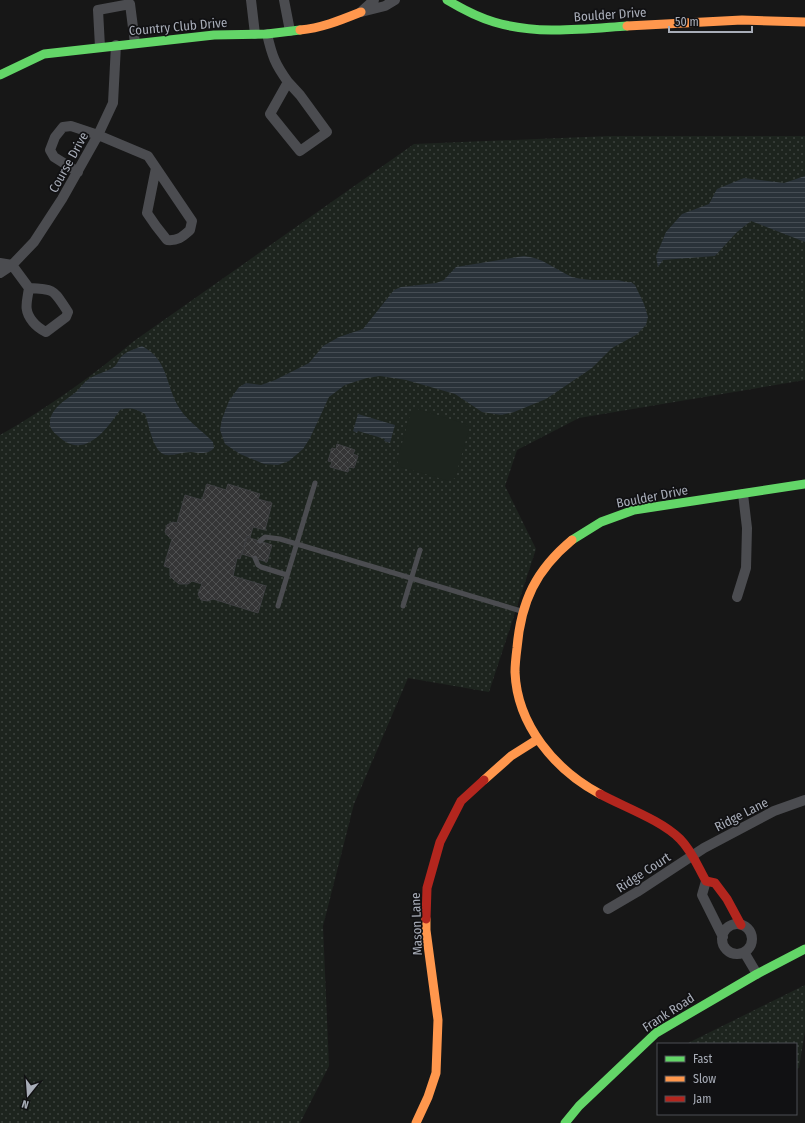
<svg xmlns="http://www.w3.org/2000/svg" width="805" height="1123" font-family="'Fira Sans Condensed',sans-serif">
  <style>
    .grass { fill: url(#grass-dots) }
    .pitch { fill: #1d241e }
    .water { fill: url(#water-rules) }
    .building { fill: url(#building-cross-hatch); stroke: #3f4043 }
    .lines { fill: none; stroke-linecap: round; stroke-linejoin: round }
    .lane { stroke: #4b4c50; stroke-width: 5 }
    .street { stroke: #4b4c50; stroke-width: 10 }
    .fast { stroke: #63d668; stroke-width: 9 }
    .slow { stroke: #ff974d; stroke-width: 9 }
    .jam { stroke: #b3261e; stroke-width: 9 }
    .labels { text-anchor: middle; stroke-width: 3.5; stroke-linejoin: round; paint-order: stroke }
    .street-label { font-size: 13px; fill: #a8adb8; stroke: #111113 }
  </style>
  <defs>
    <pattern id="grass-dots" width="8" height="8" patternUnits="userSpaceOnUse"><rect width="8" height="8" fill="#1d241e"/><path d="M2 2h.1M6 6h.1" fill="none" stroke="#3b413d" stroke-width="1.8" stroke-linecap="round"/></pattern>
    <pattern id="water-rules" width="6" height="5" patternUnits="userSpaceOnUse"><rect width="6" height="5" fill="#2a3239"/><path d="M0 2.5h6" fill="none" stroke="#464d54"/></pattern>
    <pattern id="building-cross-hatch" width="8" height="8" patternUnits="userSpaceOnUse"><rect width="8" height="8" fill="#353536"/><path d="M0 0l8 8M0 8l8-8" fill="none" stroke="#4f5051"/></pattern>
  </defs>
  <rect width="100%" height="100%" fill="#171717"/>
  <!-- grass -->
  <path class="grass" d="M609,136H805V380L579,418L517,450L505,486L536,549L489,692L408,678L354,804L323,926L329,1066L300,1123H0V435C48,408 92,376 134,341L414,144Z
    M805,985V1031L799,1068L796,1069V1044H686Z"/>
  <!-- pitch -->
  <path class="pitch" d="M417,409L466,424L469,429L455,478L449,481L401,467L397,461L411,412Z"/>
  <!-- water -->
  <path class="water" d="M805,176V242L751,221L737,232L715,256L663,260L658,267L656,256L666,232L682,214L709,204L717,189L744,178L784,183Z
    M524,256C532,257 540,259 548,264C556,268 563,273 572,277C586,281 602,280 616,280C621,280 625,283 631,282L635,285L644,304L648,317L646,325L636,335L612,348L592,368L546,399L514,412L501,415L482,412L455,394L406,380L380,376L367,378L345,385L329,397L310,438L303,449L289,461L278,465L264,464L240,454L225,444L220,430L222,419L229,401L239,387L246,383L261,385L275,380L309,363L323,346L339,337L363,329L394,290L401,287L436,283L444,280L456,267Z
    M142,346C170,361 165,387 180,409C188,422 203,431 213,442L214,448C208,455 199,453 191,452C183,452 173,456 166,455C153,453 149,424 145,414C136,409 130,407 120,410C106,430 84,461 58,436C53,432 49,428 50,421C52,407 66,400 76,392C80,388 84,382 89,379C96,374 106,372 114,367C117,365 118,360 121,357C126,351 135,349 142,346Z
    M358,414L395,425L390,443L384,441L385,439L358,431L357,433L353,431Z"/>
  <!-- building -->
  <path class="building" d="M337,444L355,450L353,454L358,456L354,468L349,467L348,472L330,467L332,462L328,461L332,448L336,449Z
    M207,484L226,490L228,484L260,494L258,499L272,503L265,530L253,527L250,537L247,536L240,559L237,558L233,576L266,586L258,613L213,599L208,601L201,600L198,594L202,584L192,581L188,584H179L173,579L170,576V568L164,566L172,539L168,536L165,532L167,525L173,522L177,523L185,495L202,500Z
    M247,537L272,545L267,562L242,554Z"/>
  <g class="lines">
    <!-- lane -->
    <path class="lane" d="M260,541L265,537L280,539L521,611
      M255,558L258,565L261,567L287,575
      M278,606L315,483
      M403,606L420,550"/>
    <!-- street -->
    <path class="street" d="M251,0L255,34
      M284,0L290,31
      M374,0L361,12L385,6L395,0
      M267,34C272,56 275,64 288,82L270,114L300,151L327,132L300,95L288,82
      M100,47L98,10L130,4L135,43
      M78,172L54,157L50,150L55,137L63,127L71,126L98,135L148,156L192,221L190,230C182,237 178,241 167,240L156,226L147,213L156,168
      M0,263L12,265L29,288C27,302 23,310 33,322C37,327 40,329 46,332L66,317L68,312C53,290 56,289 29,288
      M0,273L12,265L34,242L62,199L98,135L113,103L116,45
      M737,597L746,568L747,528L743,494
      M706,881L702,895L723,937
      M608,909L637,892L704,848L774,811L805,800
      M722 939a15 15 0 1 1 30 0a15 15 0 1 1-30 0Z
      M744,952L757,974"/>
    <!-- fast -->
    <path class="fast" d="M447,0C462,9 477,17 494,22C537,35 583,29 627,26
      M0,75L44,54L214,35L267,34L300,30
      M572,540L601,522L634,510L805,484
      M565,1123L579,1106L656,1033L757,974L805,949"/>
    <!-- slow -->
    <path class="slow" d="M627,26L742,20L805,22
      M300,30C322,28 341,20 361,12
      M572,540C536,570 521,601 517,648C516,656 515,664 515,672C517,725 555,770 600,794
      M484,780L511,756L538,739
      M416,1123L428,1097L436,1073L438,1020L426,930V919"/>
    <!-- jam -->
    <path class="jam" d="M600,794C624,807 661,820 680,839C692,851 698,867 706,881L715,883L727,899L741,925
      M426,919L427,888L440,842L461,801L484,780"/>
  </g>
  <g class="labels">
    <!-- street labels -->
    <g class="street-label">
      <text transform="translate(610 14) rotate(-4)" y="5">Boulder Drive</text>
      <text transform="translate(178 26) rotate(-5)" y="5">Country Club Drive</text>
      <text transform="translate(68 162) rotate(-61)" y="5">Course Drive</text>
      <text transform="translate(652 496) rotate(-11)" y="5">Boulder Drive</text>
      <text transform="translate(741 814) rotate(-27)" y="5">Ridge Lane</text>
      <text transform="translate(643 872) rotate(-33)" y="5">Ridge Court</text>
      <text transform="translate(416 924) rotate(-92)" y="5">Mason Lane</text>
      <text transform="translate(668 1012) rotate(-33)" y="5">Frank Road</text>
    </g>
  </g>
  <!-- legend -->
  <rect x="657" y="1043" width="140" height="72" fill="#111113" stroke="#4d4f55"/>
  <rect x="665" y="1056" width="20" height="6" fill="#63d668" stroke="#4d4f55"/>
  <text x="693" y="1063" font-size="12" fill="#a8adb8">Fast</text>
  <rect x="665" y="1076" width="20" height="6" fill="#ff974d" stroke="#4d4f55"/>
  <text x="693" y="1083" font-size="12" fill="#a8adb8">Slow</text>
  <rect x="665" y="1096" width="20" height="6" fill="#b3261e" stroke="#4d4f55"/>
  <text x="693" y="1103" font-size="12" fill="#a8adb8">Jam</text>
  <!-- north arrow -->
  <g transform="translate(28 1095) rotate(197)" stroke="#111113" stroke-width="3" paint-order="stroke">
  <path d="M0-3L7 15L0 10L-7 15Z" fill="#a8adb8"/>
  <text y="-6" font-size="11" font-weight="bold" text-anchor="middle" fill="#a8adb8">N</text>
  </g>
  <!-- scale -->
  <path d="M669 26v6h83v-6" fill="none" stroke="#a8adb8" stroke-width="2"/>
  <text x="675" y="26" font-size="12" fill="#a8adb8" stroke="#111113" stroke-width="3" paint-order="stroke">50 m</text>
</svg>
